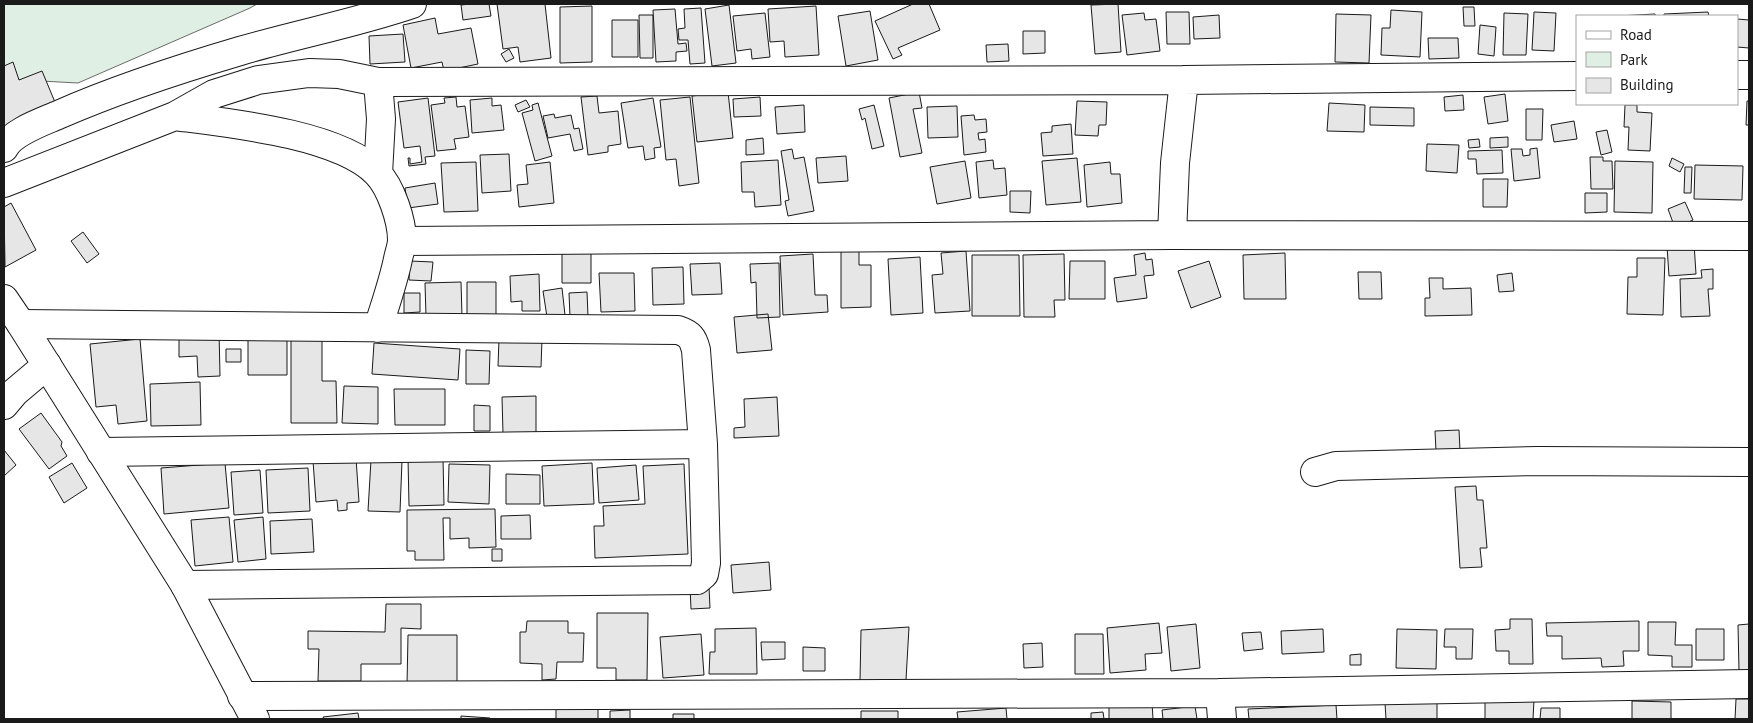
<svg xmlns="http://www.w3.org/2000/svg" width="1753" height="723" font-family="'PT Sans',sans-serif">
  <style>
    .green { fill: #e0efe3; stroke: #6a6a6a }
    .building { fill: #e6e6e6; stroke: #1a1a1a }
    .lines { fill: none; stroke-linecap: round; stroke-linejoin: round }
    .minor-casing { stroke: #1a1a1a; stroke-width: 30 }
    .major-casing { stroke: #1a1a1a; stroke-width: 30 }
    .minor { stroke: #fff; stroke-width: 28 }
    .major { stroke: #fff; stroke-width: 28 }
  </style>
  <rect width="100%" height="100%" fill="#fff"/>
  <!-- green -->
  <path class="green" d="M4,4H257L250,8L78,83L4,79Z"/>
  <!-- building -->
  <path class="building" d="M470,4H489L491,16L463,20L461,5Z
    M497,4H545L551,58L520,62L518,47L503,49Z
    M913,4H929L940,30L898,48L902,55L893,59L875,21Z
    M1118,4L1121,52L1095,54L1091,5Z
    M729,5L736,63L712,66L705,9Z
    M592,6V62L560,63V7Z
    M816,6L819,55L785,57L784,41L770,42L768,9Z
    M1463,7H1474L1475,26H1464Z
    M701,8L705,63L690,64L688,40H679L678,29L685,28L684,9Z
    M675,9L678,44L686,43L687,51L676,52V61L656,62L653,10Z
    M1391,10L1422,12L1420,57L1381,55L1382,28H1390Z
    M870,11L878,60L846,66L838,16Z
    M1166,12H1189L1190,44H1167Z
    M1534,12L1556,13L1554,51L1532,50Z
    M1708,12L1709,16H1664V14Z
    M765,13L770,57L752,59L751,49L737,51L733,16Z
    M1144,13L1145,20L1156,19L1160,51L1127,55L1122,15Z
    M1504,13L1528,14L1526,55H1503Z
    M1336,14L1371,15L1369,63L1335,62Z
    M1655,14L1656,16H1618Z
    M639,15H653V58H640Z
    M1219,15L1220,38L1194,39L1193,17Z
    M435,18L438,34L471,28L478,64L444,71L442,62L411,68L403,25Z
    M1737,19L1749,20V48L1737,47Z
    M612,20H638V57H612Z
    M1480,25L1496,27L1494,56L1478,54Z
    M1023,31H1045V53L1023,54Z
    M403,34L405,62L370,64L369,36Z
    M1428,38H1458L1459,58L1429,59Z
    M1008,44L1009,61L987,62L986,45Z
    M509,49L514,58L506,62L501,54Z
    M13,62L19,80L42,71L57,107L4,128V66Z
    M728,92L733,138L697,142L692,96Z
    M919,92L922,108L913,109L922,153L900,157L889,98Z
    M1505,94L1508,121L1488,124L1484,97Z
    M1463,95L1464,110L1445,111L1444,97Z
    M597,96L599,113L618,111L621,144L608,146V152L588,155L581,97Z
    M456,97L457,107L465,106L469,137L454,139L456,149L437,151L431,105L445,103L444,98Z
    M690,97L699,183L679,186L676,159L666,160L660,100Z
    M760,97L761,116L734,117L733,99Z
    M428,98L435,156L425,157L426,164L409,166L408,158H410V164L422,162L420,146L404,148L398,102Z
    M492,98V106L501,105L504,130L472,133L470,100Z
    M653,98L661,147L654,148L655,158L645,160L643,146L628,148L621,103Z
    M526,100L530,107L518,112L515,105Z
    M1077,101L1107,102L1106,125H1099L1098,136L1075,135Z
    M1747,101H1749V125H1746Z
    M538,103L552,156L535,161L522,113L533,110L532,105Z
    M1329,103L1365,105L1364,132L1327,131Z
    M804,105L805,132L777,134L775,107Z
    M874,105L884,146L872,149L865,118L862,120L859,109Z
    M1625,105H1637V112L1652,113L1650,151L1628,150L1629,127H1624Z
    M957,106L958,137L928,138L927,107Z
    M1370,107L1414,108V126L1370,125Z
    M1526,109H1543L1542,140H1526Z
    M554,114L555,118L571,115L574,129L579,128L583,149L574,151L570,134L548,138L543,116Z
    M974,115L975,120L986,119L987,132L978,133L979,140L985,139L986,152L964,155L961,116Z
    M1574,121L1577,139L1554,142L1551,125Z
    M1071,124L1073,154L1043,156L1041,133L1052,132V126Z
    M1607,130L1612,152L1601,155L1596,132Z
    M1508,137V147L1490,148V138Z
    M763,138L764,154L746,155V140Z
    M1479,139L1480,147L1469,148L1468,140Z
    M1427,144L1459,145L1457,173L1426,171Z
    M1537,148L1540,178L1514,181L1511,149H1522L1523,156L1530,155V149Z
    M792,149L794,159L804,157L814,211L788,216L785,201L789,200L781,151Z
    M1502,150L1503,173L1477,174L1476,159H1468V151Z
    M509,154L511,191L482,193L480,155Z
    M846,156L848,181L818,183L816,158Z
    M1590,157H1603V161H1612L1613,189H1591Z
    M1077,158L1081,202L1046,205L1042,161Z
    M1672,158L1684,164L1680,172L1669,166Z
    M778,160L781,205L755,207L754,192H742L741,162Z
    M993,160L994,169L1005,168L1007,195L979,198L976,162Z
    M965,161L971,198L937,204L930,167Z
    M1615,161L1653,162L1652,213L1614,212Z
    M476,162L478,211L444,212L441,163Z
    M550,162L554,203L519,207L517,185L528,184L526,165Z
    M1110,162L1111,174H1120L1122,203L1087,207L1084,165Z
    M1695,165L1743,166L1742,200L1694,199Z
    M1685,167H1692L1691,193H1684Z
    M1483,179H1508L1507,207H1483Z
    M435,183L438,204L408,208L405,188Z
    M1010,191H1031L1030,213L1010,212Z
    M1585,193H1607V212L1585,213Z
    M1685,202L1693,220L1675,228L1668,209Z
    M11,203L36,250L5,267L4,207Z
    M83,232L99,254L87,263L71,241Z
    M1694,243L1696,274L1669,276L1667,246Z
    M841,250H859V265H871V307L841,308Z
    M966,251L970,311L935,313L932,275L943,274L941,253Z
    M591,252V283H562V253Z
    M1145,253L1146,260L1152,259L1154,275L1144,276L1147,298L1117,302L1114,278L1136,275L1134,255Z
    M1285,253L1286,299H1244L1243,255Z
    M813,254L815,295H827L828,312L783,315L780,256Z
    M1064,254L1065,300H1054L1055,317H1024L1023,255Z
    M972,255H1019L1020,316H972Z
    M920,257L923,313L891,315L888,259Z
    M1637,258H1665L1663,315L1627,314L1628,277H1637Z
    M410,261L433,262L431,281L409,280Z
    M1070,261H1105V299H1069Z
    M1209,261L1221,297L1191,308L1178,271Z
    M720,263L722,294L692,295L690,264Z
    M779,263L780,317L757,318L756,282L751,283L750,264Z
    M683,267L684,304L653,305L652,268Z
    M1713,269V289H1708L1710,316L1681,317L1680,279L1702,278L1701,270Z
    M1358,272H1381L1382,299H1359Z
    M599,273H634L635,311L601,312Z
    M1512,273L1514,291L1499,292L1497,275Z
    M539,274L540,311H522V301L511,302L510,276Z
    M1429,278H1443V289L1471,288L1472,315L1425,316V298H1430Z
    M461,282L462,316L426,317L425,283Z
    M467,282H496V318H467Z
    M562,288L565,315L547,317L543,291Z
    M587,292L588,316L570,317L569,293Z
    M404,293H420V312L404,313Z
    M768,314L772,350L737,353L734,317Z
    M219,331L220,376L198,377L197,356L179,357V332Z
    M248,332H287V375H248Z
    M291,338H322V381H336L337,423H291Z
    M140,339L147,421L118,424L116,405L96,407L90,344Z
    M499,339H542L541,367L498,366Z
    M374,343L460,349L458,380L372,374Z
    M226,349H241V362H226Z
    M466,350L490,351L489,384H466Z
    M200,382L201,425L151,426L150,384Z
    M344,386L378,387V424L342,423Z
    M394,389H445V425H395Z
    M536,396V433L503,434L502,397Z
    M777,397L779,436L734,438V428L745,427L744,399Z
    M474,405L490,406V431H474Z
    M41,413L62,442L61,446L67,456L49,469L19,429Z
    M1459,430L1460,450L1436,451L1435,431Z
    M4,450L16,465L4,476Z
    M356,458L359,502L347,503V510L338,511L337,500L316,502L313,461Z
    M408,458H443L444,505L409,506Z
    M371,460L402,461L400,512L368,511Z
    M72,463L87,488L64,503L49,477Z
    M225,463L229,508L164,514L161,468Z
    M592,463L594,504L544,506L542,466Z
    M449,464L490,465L489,504L448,502Z
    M684,464L688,554L595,558L594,526H604L603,506L645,504L643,466Z
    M636,465L639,500L599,503L597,468Z
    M308,468L310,511L268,513L266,470Z
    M260,470L263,513L234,515L231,472Z
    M506,474L540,475V504H506Z
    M1476,486L1477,500H1483L1487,548H1480L1482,567L1460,568L1455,487Z
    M495,509L496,547L469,548V538L450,539V518H443L444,560H415V551H407V510Z
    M530,515L531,539H501V516Z
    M229,517L233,562L195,566L191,520Z
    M263,517L266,559L238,562L234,520Z
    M312,519L314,552L271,554L270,521Z
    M492,549H502V561H492Z
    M769,562L771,590L733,593L731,565Z
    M709,587L710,608L691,609L690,588Z
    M386,604H421V629L401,628V664H361V681H318L319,649H308V631L385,632Z
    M597,613H648L647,680H616V668H597Z
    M1510,619H1532L1533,664H1509V651H1496L1495,630L1510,629Z
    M527,621H568V633H584L583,662H557L556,679L542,680V664L520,663V632H526Z
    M1639,621V651H1623L1624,666L1602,667L1601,658L1562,659V636H1547L1546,623Z
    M1648,622H1676L1675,645H1692V667H1672V656L1648,655Z
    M1159,623L1162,653L1145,654L1146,670L1110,673L1107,628Z
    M1196,624L1200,668L1171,671L1167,627Z
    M1749,624V671H1739L1738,625Z
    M909,627L906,680L860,681L861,630Z
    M756,628L757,674H709L710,652H715V629Z
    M1323,629L1324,652L1282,654L1281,631Z
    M1397,629L1437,630L1436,669L1396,668Z
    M1445,629H1473L1472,659H1456V647H1444Z
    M1696,629H1724V660H1696Z
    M1261,632L1263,649L1244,651L1242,633Z
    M701,634L704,675L663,678L660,637Z
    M1075,634H1103L1104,674H1075Z
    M408,635H457V685H407Z
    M761,642H785V659L762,660Z
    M1042,643L1043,667L1024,668L1023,644Z
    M803,647L825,648V671H803Z
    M1361,654V665H1350V655Z
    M1485,699L1534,700L1533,719H1485Z
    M1736,699H1749V719H1735Z
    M1437,701V719H1386L1385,703Z
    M1632,701L1671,702V719H1632Z
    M1152,702L1153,719H1104H1109V704Z
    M598,704V719H556V705Z
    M1336,705L1337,719H1249L1248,709Z
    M1195,706L1197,719H1163L1162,710Z
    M1006,708L1007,719H958L957,712Z
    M1541,708H1560V719H1540Z
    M630,710V719H610V711Z
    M861,711H898V719H861Z
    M1103,712L1104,719H1091V713Z
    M358,713L359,719H324L323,717Z
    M673,714H694V719H673Z
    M461,716L490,718V719H461Z"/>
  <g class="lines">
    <defs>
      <path id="minor" d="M1737,75H1749
        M378,82L381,119L378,174
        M175,116C229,123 339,134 377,173C391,187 402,221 402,240C402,246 399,253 398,259C393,283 385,305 378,328
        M4,148C12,132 42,122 58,115C117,89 179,69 240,51C298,34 356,23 412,4
        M4,183L175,116L214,94L258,80L309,73L339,74L378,82L1184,80L1577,76
        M1172,235L1175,163L1184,80
        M402,241L1172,235L1749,236
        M21,324L678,330C690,334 693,338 696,350L703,444L706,563L704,574L697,580L185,585
        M4,405L15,392L47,365
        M101,452L703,444
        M1315,472L1336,466L1538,461L1749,462
        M1220,693L1222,719
        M242,696L1220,693L1749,684"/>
      <path id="major" d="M4,299L21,324L185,585L255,719"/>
    </defs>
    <!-- minor casing -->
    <use href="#minor" class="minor-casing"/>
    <!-- major casing -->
    <use href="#major" class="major-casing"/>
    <!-- minor -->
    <use href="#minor" class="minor"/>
    <!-- major -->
    <use href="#major" class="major"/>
  </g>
  <!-- border -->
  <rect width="1753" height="723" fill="none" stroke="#1a1a1a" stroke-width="10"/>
  <!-- legend -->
  <rect x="1576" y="15" width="162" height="90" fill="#ffffff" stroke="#a3a3a3"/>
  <rect x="1586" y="31" width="25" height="8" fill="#ffffff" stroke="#a3a3a3"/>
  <text x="1620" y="40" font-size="15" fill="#1a1a1a">Road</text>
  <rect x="1586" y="52" width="25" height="15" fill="#e0efe3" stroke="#a3a3a3"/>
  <text x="1620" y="65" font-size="15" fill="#1a1a1a">Park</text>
  <rect x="1586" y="78" width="25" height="15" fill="#e6e6e6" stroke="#a3a3a3"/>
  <text x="1620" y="90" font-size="15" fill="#1a1a1a">Building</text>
</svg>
